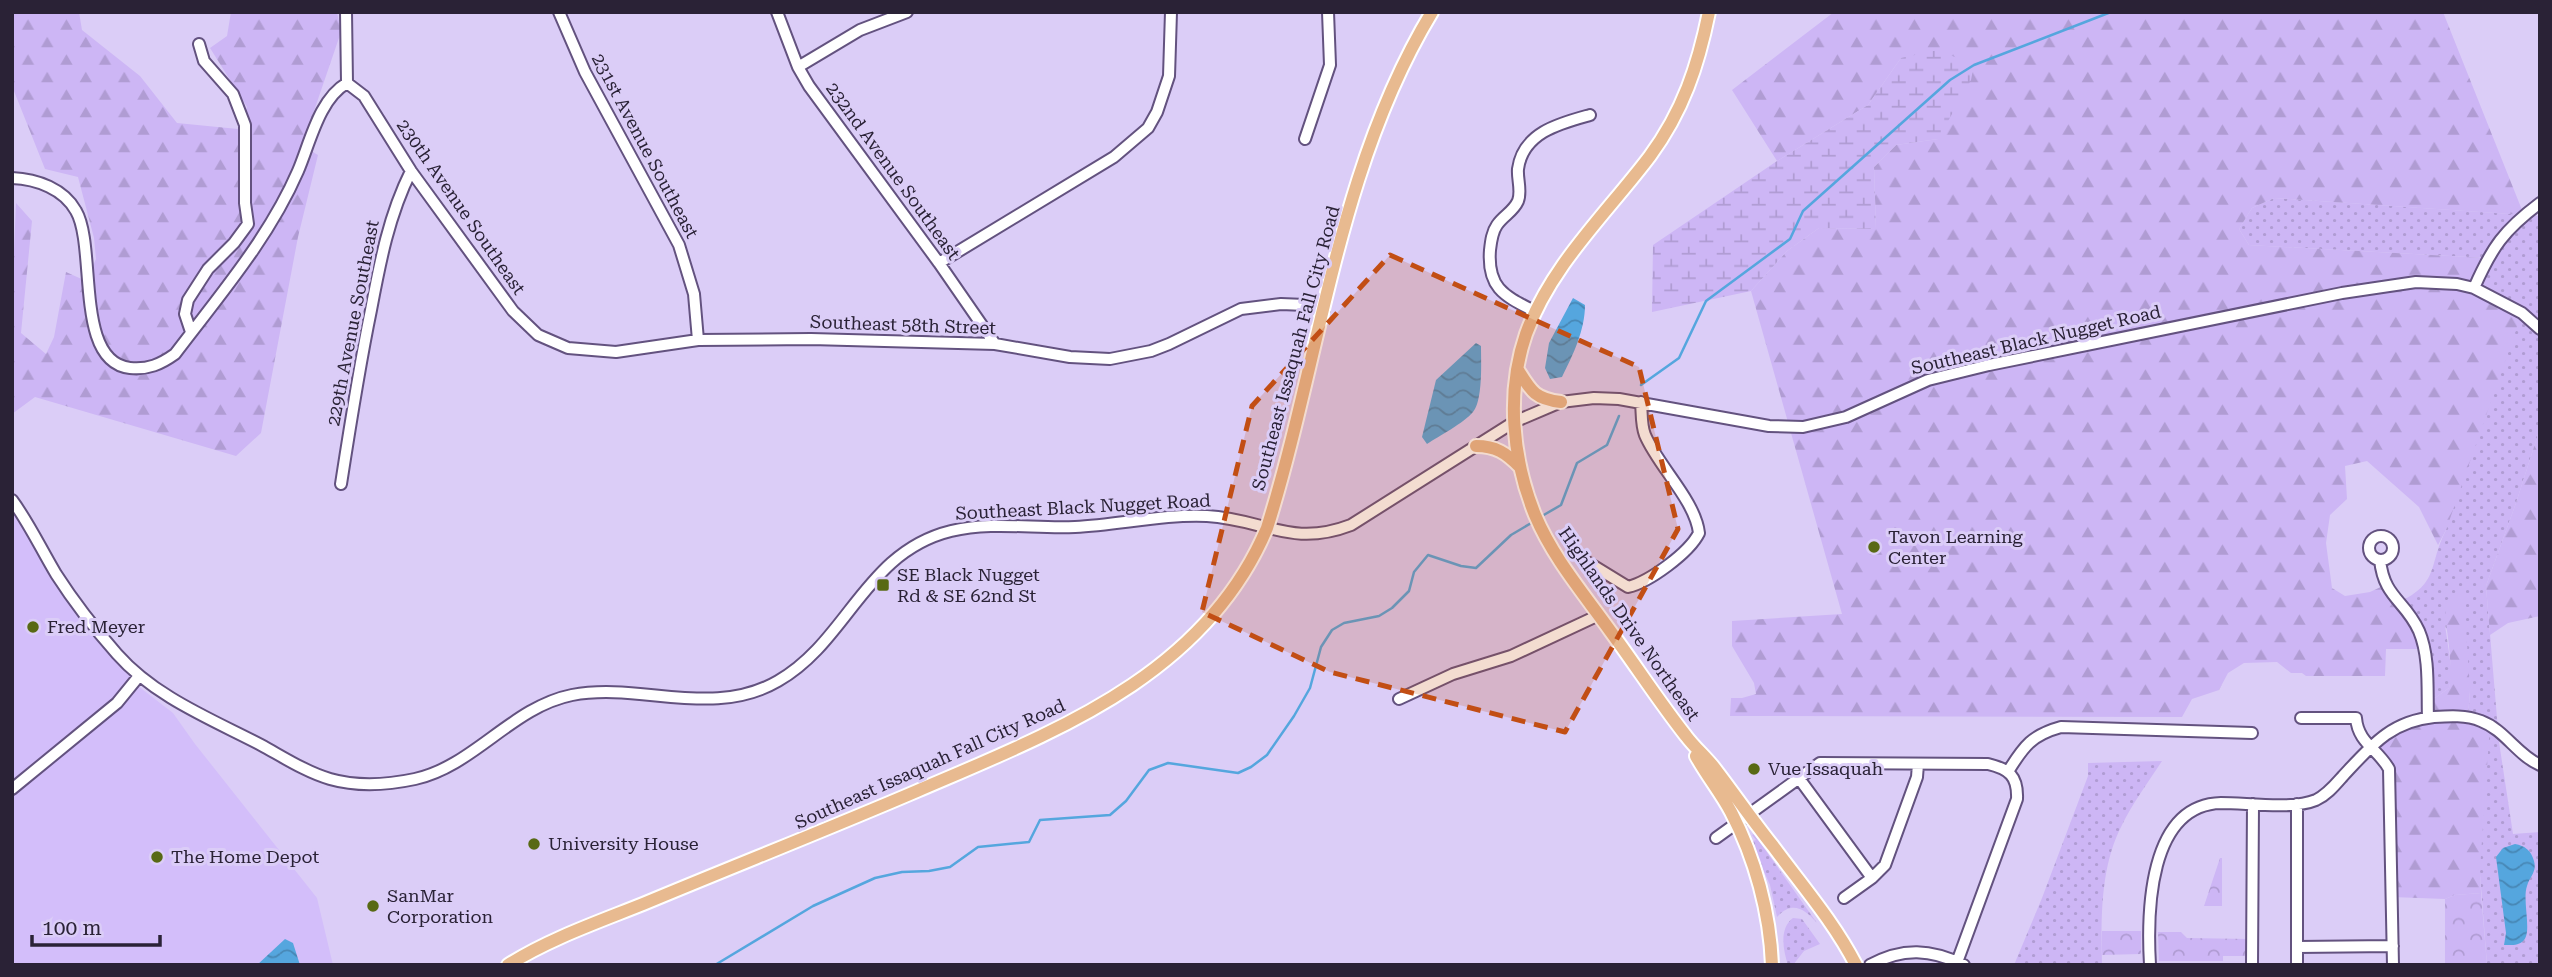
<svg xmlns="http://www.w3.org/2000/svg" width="2552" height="977" font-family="'Roboto Serif',serif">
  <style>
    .built { fill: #d3befa }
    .grass { fill: url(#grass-dots) }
    .forest { fill: url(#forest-firs) }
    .wetland { fill: url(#wetland-marsh) }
    .park { fill: url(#park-crowns) }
    .water { fill: url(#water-waves) }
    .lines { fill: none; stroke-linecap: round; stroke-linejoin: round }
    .stream { stroke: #55a6de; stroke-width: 2.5 }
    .minor-casing { stroke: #63527f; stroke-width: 14 }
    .major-casing { stroke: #fff; stroke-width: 16 }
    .minor { stroke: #fff; stroke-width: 10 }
    .major { stroke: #e8ba90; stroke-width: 12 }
    .marked { fill: #c24e14; fill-opacity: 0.2; stroke: #c24e14; stroke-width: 5; stroke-dasharray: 14 9; stroke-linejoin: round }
    .poi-dot { fill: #586914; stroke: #dbcdf7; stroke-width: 2.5 }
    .labels { text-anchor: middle; stroke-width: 6; stroke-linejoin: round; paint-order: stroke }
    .street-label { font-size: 18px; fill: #2a2236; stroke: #dbcdf7 }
    .poi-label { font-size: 18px; fill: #2a2236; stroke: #dbcdf7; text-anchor: start }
  </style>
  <defs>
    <pattern id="grass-dots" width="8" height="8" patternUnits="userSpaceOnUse" patternTransform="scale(1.75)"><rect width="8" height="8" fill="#cdb6f5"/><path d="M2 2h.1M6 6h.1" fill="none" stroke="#b09cd3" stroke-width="1.8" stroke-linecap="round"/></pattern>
    <pattern id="forest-firs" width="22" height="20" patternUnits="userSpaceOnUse" patternTransform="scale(1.75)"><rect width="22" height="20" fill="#cdb6f5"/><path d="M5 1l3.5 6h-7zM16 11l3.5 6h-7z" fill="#b09cd3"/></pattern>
    <pattern id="wetland-marsh" width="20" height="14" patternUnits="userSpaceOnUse" patternTransform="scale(1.75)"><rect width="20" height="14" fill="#cdb6f5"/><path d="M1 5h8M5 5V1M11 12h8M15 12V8" fill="none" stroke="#b09cd3"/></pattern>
    <pattern id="park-crowns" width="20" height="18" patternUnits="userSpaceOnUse" patternTransform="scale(1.75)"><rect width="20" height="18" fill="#cdb6f5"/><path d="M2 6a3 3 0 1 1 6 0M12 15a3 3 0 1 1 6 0" fill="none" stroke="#b09cd3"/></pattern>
    <pattern id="water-waves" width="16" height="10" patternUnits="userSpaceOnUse" patternTransform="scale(1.75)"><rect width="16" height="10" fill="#55a6de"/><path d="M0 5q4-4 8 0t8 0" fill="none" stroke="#4787b5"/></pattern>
  </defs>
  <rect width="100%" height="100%" fill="#dbcdf7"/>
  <!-- built -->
  <path class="built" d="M12,508L73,605L138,686L173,713L195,744L317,898L333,965H12Z"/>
  <!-- grass -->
  <path class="grass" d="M2274,198L2540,216V428L2516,503L2486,586L2499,742L2513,834L2540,832V965H2487L2468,717L2470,691L2445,625L2452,673L2449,688L2435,698L2427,697L2424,649L2399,602C2440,583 2428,565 2446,530L2474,288L2487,258L2249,245L2239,229L2252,208Z
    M2162,761C2149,781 2132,804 2122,825C2100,867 2101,919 2102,965H2014L2042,898L2088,776V763Z
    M1754,834L1817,923C1805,909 1792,900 1777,917L1770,885L1751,842L1756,840L1752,835Z
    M1793,918L1802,919L1820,944L1804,951L1793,965H1788C1783,950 1779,928 1793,918Z"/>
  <!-- forest -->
  <path class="forest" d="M12,12H79L82,30L140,76L177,123L238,129L247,107L210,48L227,36L231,12H337L341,32L302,146L318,155L298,237L261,433L236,456L35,397L12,414V296L16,203L32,221L21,333L46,354L54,337L66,272L86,281L96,259L94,238L78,177L45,169L12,86Z
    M1834,12H2443L2524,215L2274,198L2252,208L2239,229L2249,245L2487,258L2475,288L2522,313L2446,530L2438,545L2419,507L2367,461L2345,466L2347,499L2330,515L2326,543L2332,588L2345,596L2370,592L2385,585L2399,602L2424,649H2386L2385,676H2306L2302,673H2291L2277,662L2244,663L2228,673L2219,690L2192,699L2182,717L1730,716L1731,698H1742L1756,694L1754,683L1732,646V621L1842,614L1751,291L1787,251L1819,228L1876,229L1874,167L1896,145L1938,139L1901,58L1868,105L1777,161L1732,90Z
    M2540,428V616L2508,623L2490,635L2486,586L2516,503Z
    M2455,593L2464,596L2470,691L2468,716L2490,724L2480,869L2481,893L2455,895L2445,899L2392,897L2391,776L2370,748L2428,718L2427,697L2435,698L2449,688C2454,660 2445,630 2445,602Z"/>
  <!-- wetland -->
  <path class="wetland" d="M1938,50L1974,65L1971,80L1938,139L1896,145L1874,167L1876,229L1819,228L1787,251L1751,291L1652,312L1653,245L1777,161L1868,105L1901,58Z"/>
  <!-- park -->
  <path class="park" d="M2220,858H2222V906H2204Z
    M2481,893L2487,965H2445V899L2455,895Z
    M2102,931H2141V954L2102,955Z
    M2158,932H2181L2187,938L2250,939V956H2223V961H2159Z"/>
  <!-- water -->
  <path class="water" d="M1573,298L1585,305C1585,330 1573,355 1562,377L1550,379L1545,368L1549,343Z
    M1476,343L1481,346C1481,362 1483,400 1473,412C1464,423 1439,436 1427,444L1422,437L1436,380Z
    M2515,844C2525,846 2531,850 2534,861C2537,872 2530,876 2527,886C2522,900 2532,931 2524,940C2519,946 2511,945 2504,945L2506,933L2496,857L2503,848Z
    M285,939L293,943L300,965H257Z"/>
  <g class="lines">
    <!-- stream -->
    <path class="stream" d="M1641,385L1679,358L1706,301L1790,239L1803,211L1950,80L1974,65L2111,12
      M1542,516L1561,505L1577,463L1607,445L1619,416
      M715,965L813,906L875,878L902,872L929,871L950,867L978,847L1029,842L1040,820L1110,815L1126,801L1149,770L1168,763L1238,773L1251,767L1267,755L1294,716L1310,688L1321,647L1332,630L1344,623L1379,616L1392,608L1409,591L1414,572L1428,555L1461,566L1476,568L1511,535L1533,522"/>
    <defs>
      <path id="minor" d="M346,12L347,83
        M559,12L585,72L679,245L694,294L698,340
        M777,12L798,67L809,86L939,263L995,344
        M798,67L860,30L907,12
        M347,83L364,96L411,171L513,311L538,335L568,348L616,352L698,340L811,339L995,344L1070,357L1110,359L1151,351L1169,344L1241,309L1281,304L1305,305L1324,310
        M1305,139L1330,65L1328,12
        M12,178C37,179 64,189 76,211C97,247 74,362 130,368C148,370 161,364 175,354C219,296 269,238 298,171C310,143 319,99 347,83
        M939,263L1114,157L1148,128L1157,112L1169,76L1171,12
        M2474,288C2492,247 2504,230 2540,203
        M1536,312C1505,296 1487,289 1490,250C1491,241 1492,232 1497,225C1504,215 1513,212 1518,201C1522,191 1517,179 1518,169C1523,132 1561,123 1590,115
        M191,332L185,314L188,300L208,269L234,243L248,224L245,203V125L233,94L204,61L199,44
        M341,484C350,426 359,368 371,310C380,262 389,215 411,171
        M12,500C29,523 41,549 56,574C74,602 95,629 117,654C155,697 211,719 261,745C283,757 306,772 330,779C358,787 387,785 415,779C474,766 512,707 572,695C641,682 713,719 778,681C848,641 865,552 951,531C992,521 1034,529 1075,527C1119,525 1163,514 1207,516C1264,519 1291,548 1351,525L1514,422L1561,402L1594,398L1619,399L1769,426L1803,427L1846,417L1928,380L1989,365L2342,293L2416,282L2457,284L2474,288L2522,313L2540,329
        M2369 548a12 12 0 1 1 24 0a12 12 0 1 1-24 0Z
        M1584,560L1628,587C1649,582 1689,553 1699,533C1695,500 1658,466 1645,435C1641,425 1642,413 1641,402
        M2380,560C2384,598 2405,600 2419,631C2430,657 2427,690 2428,718
        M1399,699L1453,674L1511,656L1599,615
        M2301,718H2356C2358,743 2378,749 2389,769L2393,965
        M2009,770C2024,746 2032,735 2061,727L2252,733
        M1798,777L1872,878L1885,865L1917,777L1918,764
        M12,789L117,703L139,676
        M1716,838L1820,763L1988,764C2009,769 2018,776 2017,799L1956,965
        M1844,898L1872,878
        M2297,947L2393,946
        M1870,965C1903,947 1931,949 1964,965
        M2150,965C2147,913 2148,805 2221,803C2248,803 2292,810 2316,800C2327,795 2335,785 2343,776C2371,746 2391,721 2434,717C2450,716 2466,715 2481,721C2505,730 2517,755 2540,765
        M2252,965L2253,804
        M2297,965V804"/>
      <path id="major" d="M1709,12C1698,66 1683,111 1650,156C1607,213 1551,265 1526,334C1506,392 1512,458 1535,515C1553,558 1584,594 1611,632C1636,666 1660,703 1686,736C1695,748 1707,758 1716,770C1735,795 1753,821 1773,846C1801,884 1834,922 1856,965
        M1518,370C1531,391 1535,399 1561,402
        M1476,446C1496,446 1506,453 1520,467
        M1696,756C1707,776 1721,793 1731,812C1755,858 1770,913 1772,965
        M508,965C549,939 598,922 643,904C734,866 826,830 917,791C1054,732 1205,676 1267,528C1321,356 1337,169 1432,12"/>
    </defs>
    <!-- minor casing -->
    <use href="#minor" class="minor-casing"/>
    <!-- major casing -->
    <use href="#major" class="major-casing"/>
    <!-- minor -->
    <use href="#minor" class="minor"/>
    <!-- major -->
    <use href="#major" class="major"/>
  </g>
  <!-- marked area -->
  <path class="marked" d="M1390,255L1639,367L1678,529L1565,732L1330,672L1202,612L1252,406Z"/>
  <!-- markers -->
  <g class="poi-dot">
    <circle cx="1874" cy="547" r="7"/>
    <rect x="876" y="578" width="14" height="14" rx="3.5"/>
    <circle cx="33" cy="627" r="7"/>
    <circle cx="1754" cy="769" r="7"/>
    <circle cx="534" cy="844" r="7"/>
    <circle cx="157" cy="857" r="7"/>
    <circle cx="373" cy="906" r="7"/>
  </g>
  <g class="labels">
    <!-- street labels -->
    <g class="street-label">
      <text transform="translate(645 146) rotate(62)" y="6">231st Avenue Southeast</text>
      <text transform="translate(893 171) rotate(54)" y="6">232nd Avenue Southeast</text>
      <text transform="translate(461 207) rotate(55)" y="6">230th Avenue Southeast</text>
      <text transform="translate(353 323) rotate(-79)" y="6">229th Avenue Southeast</text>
      <text transform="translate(903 325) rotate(2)" y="6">Southeast 58th Street</text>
      <text transform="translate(2036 340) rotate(-13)" y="6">Southeast Black Nugget Road</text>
      <text transform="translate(1296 348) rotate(-75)" y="6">Southeast Issaquah Fall City Road</text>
      <text transform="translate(1083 507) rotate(-3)" y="6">Southeast Black Nugget Road</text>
      <text transform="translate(1629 624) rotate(55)" y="6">Highlands Drive Northeast</text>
      <text transform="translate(930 764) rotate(-24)" y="6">Southeast Issaquah Fall City Road</text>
    </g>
    <!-- poi labels -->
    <g class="poi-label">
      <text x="1888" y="543">Tavon Learning<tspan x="1888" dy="21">Center</tspan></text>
      <text x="897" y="581">SE Black Nugget<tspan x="897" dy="21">Rd &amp; SE 62nd St</tspan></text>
      <text x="47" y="633">Fred Meyer</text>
      <text x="1768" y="775">Vue Issaquah</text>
      <text x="548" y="850">University House</text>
      <text x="171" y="863">The Home Depot</text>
      <text x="387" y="902">SanMar<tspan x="387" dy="21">Corporation</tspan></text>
    </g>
  </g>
  <!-- border -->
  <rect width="2552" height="977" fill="none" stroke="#2a2236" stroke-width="28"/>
  <!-- scale -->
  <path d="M32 935v10h128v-10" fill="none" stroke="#2a2236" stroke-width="3.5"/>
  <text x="42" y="935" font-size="21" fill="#2a2236" stroke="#dbcdf7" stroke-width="5" paint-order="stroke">100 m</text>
</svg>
